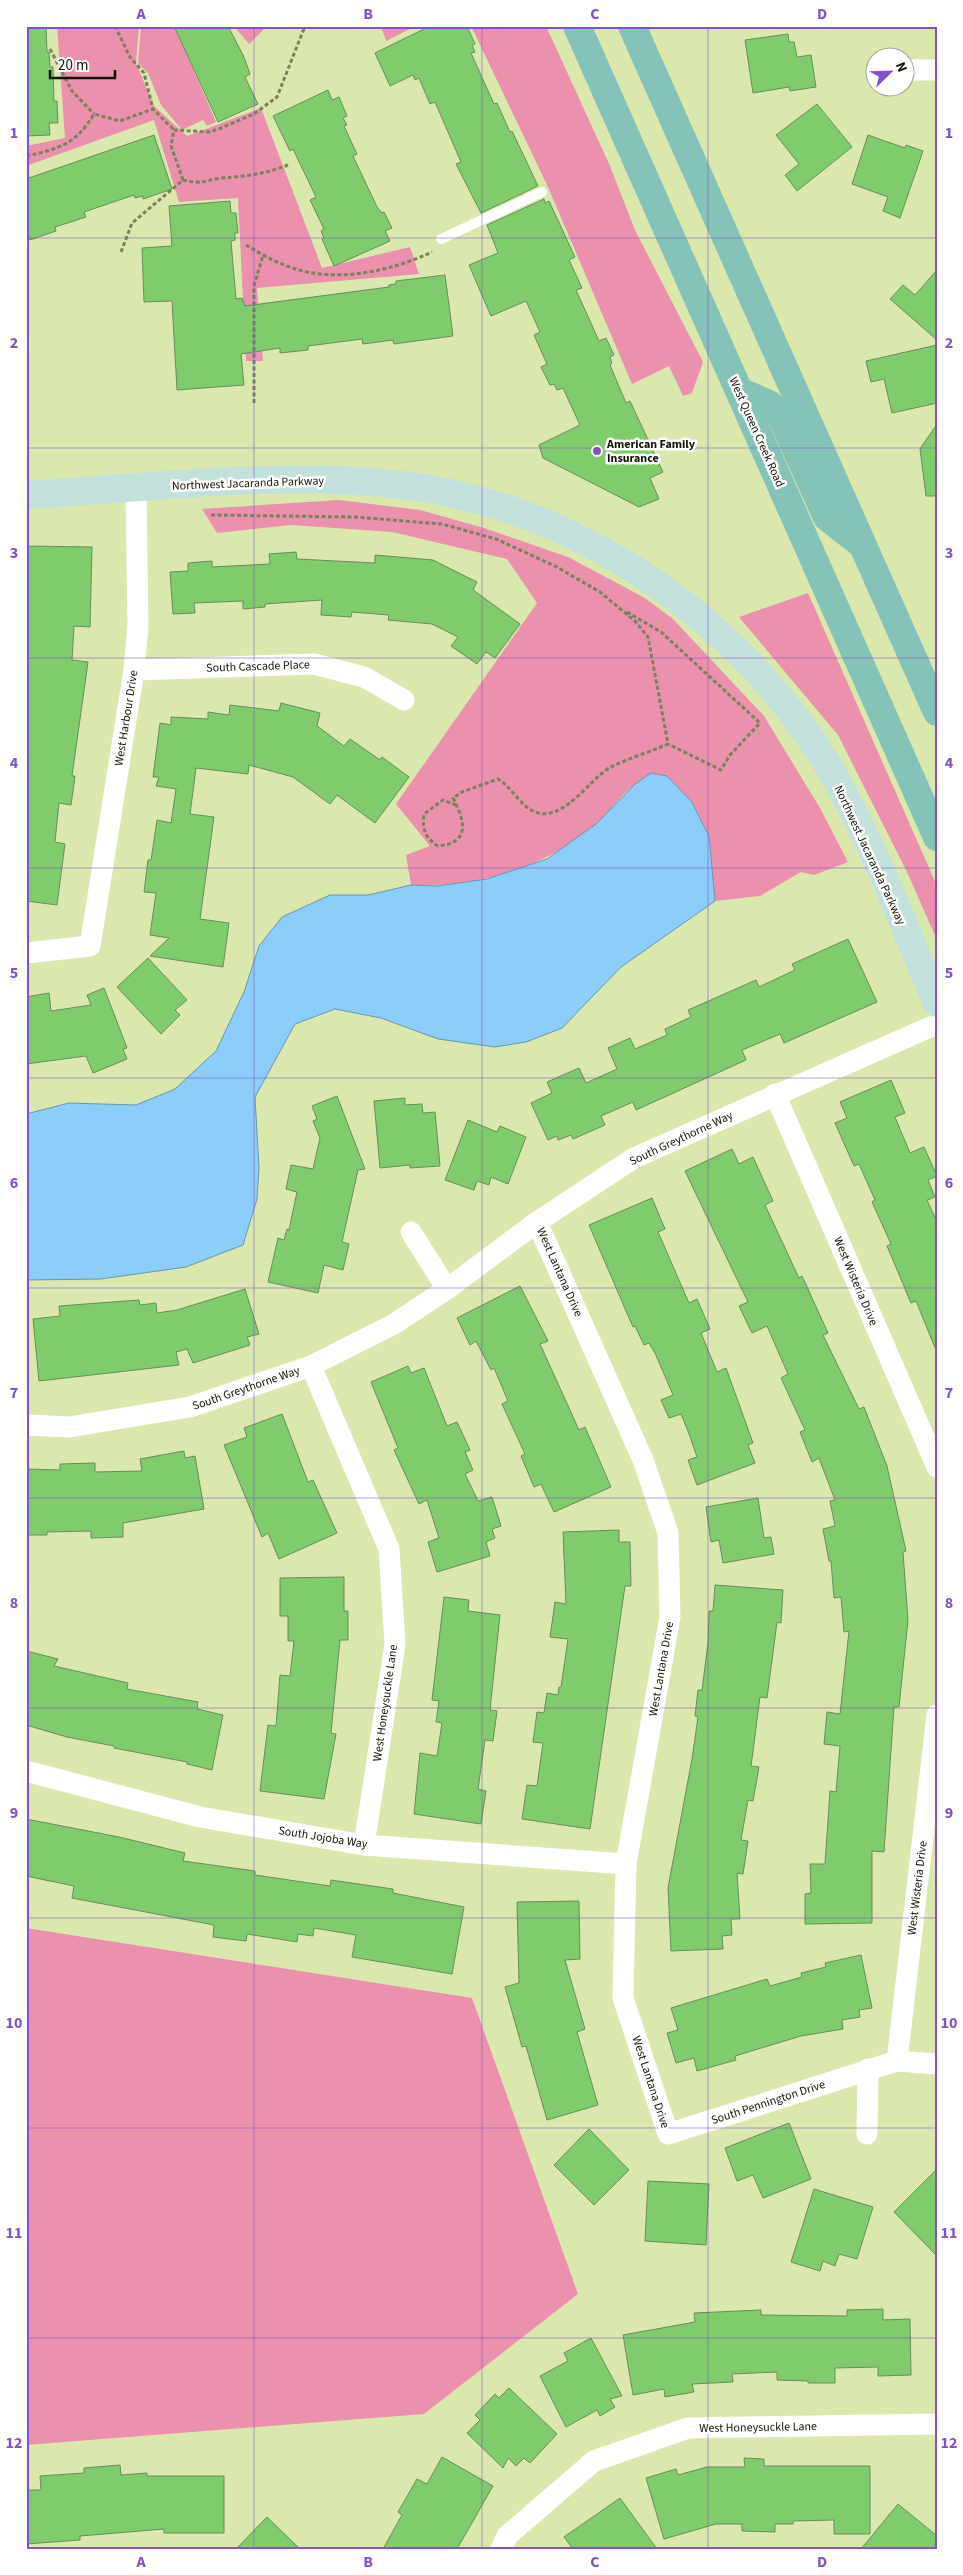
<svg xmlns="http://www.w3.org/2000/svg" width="963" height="2575" font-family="'Source Sans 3',sans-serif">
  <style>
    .green { fill: #eb91ae }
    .water { fill: #8dcdf9; stroke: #6896af }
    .building { fill: #80cb6c; stroke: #698c5f }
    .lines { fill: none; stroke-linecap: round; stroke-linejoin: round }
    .path { stroke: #79825b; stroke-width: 3; stroke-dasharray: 4 2.5; stroke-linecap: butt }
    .lane { stroke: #fff; stroke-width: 10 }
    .street { stroke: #fff; stroke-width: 21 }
    .secondary { stroke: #c2e1dc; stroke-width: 28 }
    .primary { stroke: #85c2b8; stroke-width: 28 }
    .grid { fill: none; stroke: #8352ca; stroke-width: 1; stroke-opacity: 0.55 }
    .poi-dot { fill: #8352ca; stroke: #fff; stroke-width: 2 }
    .labels { text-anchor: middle; stroke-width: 5; stroke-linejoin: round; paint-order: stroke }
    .street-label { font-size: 12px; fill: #101402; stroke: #fff }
    .poi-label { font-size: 12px; font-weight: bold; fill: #101402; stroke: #fff; text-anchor: start }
    .neatline { fill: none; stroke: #8352ca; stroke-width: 2 }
    .grid-label { font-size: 16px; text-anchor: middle; font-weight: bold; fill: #8352ca }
  </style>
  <rect width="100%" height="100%" fill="#dae8ae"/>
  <!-- green -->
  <path class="green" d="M57,26H139L136,63L154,106L187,136L261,108L322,268L410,247L419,274L257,288L263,361H246L238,198L179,202L154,120L26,166V146L65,138Z
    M141,26L175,27L216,122L207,126L203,120L182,130L161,105L148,73L138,63Z
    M234,26H267L249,44Z
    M381,26H416L386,41Z
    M471,26H546L610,166L635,230L703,362L692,393L683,396L669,366L632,384L548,187Z
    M339,500L420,510L484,528L568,557L645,598L673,619L764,716L820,808L848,862L814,875L801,872L760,896L715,901L709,836L691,801L667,776C658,778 642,779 634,785C620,795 610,812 596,824C545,868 478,888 411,885L406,855L430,846L396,804L537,603L507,559L392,532L291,525L217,533L202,509Z
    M808,593L937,886V940L907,872L838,735L739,617Z
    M26,1928L472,1998L578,2294L424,2414L26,2445Z"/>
  <!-- water -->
  <path class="water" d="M651,773L667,776L691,801L709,836L715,901L621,967L562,1028L526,1042L495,1047L438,1039L381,1018L335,1009L295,1024L255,1097L259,1168L257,1199L243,1245L186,1267L101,1279L26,1280V1114L69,1103L136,1105L175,1089L216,1051L244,992L259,946L282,917L330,895H368L411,885L437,886L487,879L547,859L596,824L635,784Z"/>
  <!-- building -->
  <path class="building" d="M26,26H46L47,52H49L50,67H53L54,101H57L58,123H49L50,135L26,136Z
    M174,26H228L244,57L250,74L245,77L258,104L218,122Z
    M430,26H467L475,44L472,45L475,52L471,53L494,104L497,103L510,132L512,131L538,186L481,213L456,164L461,162L435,102L430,104L419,78L415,80L413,75L390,86L375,53Z
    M788,34L789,42H794L797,57L811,55L816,87L790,91L789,87L753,93L745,40Z
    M328,90L332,100L339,97L347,116L343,118L347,125L344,126L357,154L353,156L377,207L382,213L384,212L392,228L385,231L390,241L334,266L322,239L324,238L321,231L324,229L310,200L316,197L293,149L290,151L273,116Z
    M817,104L852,147L797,191L785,175L799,164L776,135Z
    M154,135L172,189L143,199V196L135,198L134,195L84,212L86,217L55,227L56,231L30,240L26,229V179Z
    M868,135L905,148L906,145L923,151L900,218L883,211L888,197L852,184Z
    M544,199L545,203L549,201L575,257L569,260L582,288L576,290L599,341L606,338L614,355L610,357L612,363L610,365L626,403L630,401L663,472L650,478L659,499L639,507L543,458L539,445L580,425L563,388L557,390L554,384L550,385L541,367L547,364L534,335L540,332L526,301L491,316L469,265L498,253L487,225Z
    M230,201L231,213H236L238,233H235V240L231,241L236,299L242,298L245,306L389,287V285L396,284V281L445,275L453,336L394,344L393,340L363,344L362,339L308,346V350L280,353V348L241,354L244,385L177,390L172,301L144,302L142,248L172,246L169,206Z
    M937,270V340L890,299L903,285L915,295Z
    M937,345V403L892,413L884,379L871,382L866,361Z
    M937,424V496H926L920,449Z
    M26,546L92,547L90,627L74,626L72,660L88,662L72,776H75L71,805L59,803L55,842L65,844L57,905L26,901Z
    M296,552L297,559L375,563V555L433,560L477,582L473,590L520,624L495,658L486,652L477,664L451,646L458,637L432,624L388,620L389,615L352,612L351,617L321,615L322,600L265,604V607L243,609V601L194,603L195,613L173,614L170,572L188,571V563L212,561V567L270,564L269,554Z
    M281,703L320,713L317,726L344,746L350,739L380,760L382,757L409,777L375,823L337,795L330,804L293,777L249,765L248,774L196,768L190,814L214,817L200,919L229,923L223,967L150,956L169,938L150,935L156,893L144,892L148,860H151L157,820L171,823L176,789L156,786L159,777H153L160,723L171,725V717L208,719V712L229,715L230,705L279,711Z
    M848,939L877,1002L784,1043L780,1034L742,1050L746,1060L636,1110L633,1102L601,1116L605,1125L573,1139L571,1135L558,1140L557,1136L548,1140L531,1103L552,1093L547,1082L579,1068L586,1083L617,1069L608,1048L630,1038L635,1049L667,1035L665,1029L691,1017L688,1010L756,980L759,987L795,970L792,964Z
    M148,958L187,1000L175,1010L180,1015L161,1034L117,987Z
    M104,988L127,1048L123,1049L127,1059L93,1073L86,1056L26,1064V997L49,993L51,1011L91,1005L87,995Z
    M891,1080L905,1113L895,1117L910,1153L924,1147L937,1176L928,1180L935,1197L927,1200L937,1222L936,1350L916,1301L911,1303L887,1246L891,1244L872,1202L875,1200L859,1164L854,1166L835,1123L847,1118L840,1102Z
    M337,1096L365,1169L358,1170L342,1242L349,1244L343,1270L324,1265L318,1293L268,1282L278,1238L284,1240L287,1229L289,1230L297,1192L286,1189L291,1165L313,1169L320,1138L313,1121L317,1119L312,1106Z
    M405,1098V1105L422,1104L423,1113L435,1112L440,1166L410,1168V1165L380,1168L374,1101Z
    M468,1120L497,1132L500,1126L526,1137L508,1184L491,1177L489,1185L477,1181L474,1190L445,1180Z
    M732,1149L739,1164L753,1157L773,1201L765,1205L799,1278L802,1276L828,1333L823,1335L859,1409L864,1407L887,1466L906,1551L903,1552L908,1620L899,1707H894L884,1852L872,1851V1923L805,1924V1894L811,1893L810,1864H825L830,1791L836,1792L840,1746L824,1744L827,1712L840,1714L849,1631L844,1632L841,1597L834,1598L831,1561H829L823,1529L835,1526L830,1501L835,1500L819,1458L812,1462L800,1432L805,1430L781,1378L788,1374L767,1326L752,1333L739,1306L748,1302L685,1171Z
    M652,1198L665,1229L658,1232L689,1303L697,1299L710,1329L701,1333L717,1372L726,1368L753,1443L748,1445L755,1463L697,1485L688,1460L697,1457L688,1431L681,1414L669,1418L661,1400L673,1395L655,1353L649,1343L644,1345L635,1326L633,1327L589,1225Z
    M520,1286L548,1341L540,1344L579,1430L585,1427L611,1487L554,1512L541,1484L534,1487L521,1456L525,1454L502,1404L508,1401L494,1368L491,1370L476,1341L470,1345L457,1318Z
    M245,1289L259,1334L247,1337L250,1345L193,1363L187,1349L176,1352L179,1365L39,1381L33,1319L60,1316L59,1306L139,1300L140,1305L156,1303L157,1313L177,1310Z
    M408,1366L411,1373L424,1368L447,1426L457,1422L470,1450L465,1452L473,1470L465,1474L478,1501L492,1497L501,1526L492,1529L495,1538L486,1542L490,1556L437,1572L428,1542L439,1538L427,1500L419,1504L394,1450L398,1448L371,1382Z
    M282,1414L308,1482L313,1480L337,1533L279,1559L268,1533L262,1537L224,1445L247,1437L244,1428Z
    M184,1451L185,1458L195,1456L204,1509L123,1523V1537L91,1538V1531L47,1532V1535H26L27,1469L60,1470V1464L95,1463V1472L142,1471L140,1459Z
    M758,1498L764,1538L771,1537L774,1554L723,1563L719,1540L711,1542L706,1507Z
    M619,1530V1542H630L631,1586H625L590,1829L522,1819L527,1785L537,1786L543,1743L533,1742L537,1712L544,1713L547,1693L558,1695L559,1687H561L568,1639L550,1637L555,1602L566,1604L563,1532Z
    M344,1577V1611H348V1640H340L331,1733L336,1734L324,1799L260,1791L268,1725L276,1726L280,1675L290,1676L294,1641H288V1616H280V1578Z
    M715,1585L783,1590L781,1623L777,1622L767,1698L760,1697L751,1766L759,1767L753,1801L748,1800L741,1840L748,1841L743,1874L737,1873L740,1919H731L732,1935L722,1936L723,1949L671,1951L668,1888L692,1759L698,1717L695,1716L698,1690H702L708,1643L709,1611H713Z
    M444,1597L469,1600L468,1611L500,1615L490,1710L497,1711L493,1741L485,1740L478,1789L486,1791L481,1824L414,1814L420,1753L437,1756L442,1723L436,1722L439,1701L432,1700Z
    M26,1651L58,1659L54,1666L128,1683L127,1689L198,1702L197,1709L223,1715L212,1770L187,1764V1762L114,1748V1746L67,1737L26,1725Z
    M26,1819L119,1837L185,1853L183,1861L255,1871V1875L330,1886L331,1880L393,1889V1893L464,1907L452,1974L352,1957L356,1935L314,1928L313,1936L298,1934L297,1942L247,1934L246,1941L213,1937L214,1925L72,1898L74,1886L26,1876Z
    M579,1901L580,1959L565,1960L585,2029L577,2032L598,2105L547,2120L526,2046L522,2047L505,1987L519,1983L517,1902Z
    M861,1955L872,2008L859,2010L860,2017L842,2020L843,2029L801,2036L735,2056L736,2060L697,2071L694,2058L676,2063L667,2033L678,2030L671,2008L767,1979L770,1986L802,1977L801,1973L826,1967L825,1963Z
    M789,2123L811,2179L763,2198L753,2175L737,2181L725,2148Z
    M589,2129L629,2170L594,2205L554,2165Z
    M937,2169V2256L894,2212Z
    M648,2181L709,2184L706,2245L645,2241Z
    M814,2189L873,2207L857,2259L839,2254L835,2266L823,2261L820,2271L791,2262Z
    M883,2309V2320L910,2319L911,2375L878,2376V2367L835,2368V2383H808V2381L777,2380V2372L732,2374L733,2382L692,2384L694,2392L665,2397L664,2389L633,2395L623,2335L695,2322L694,2313L761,2310V2315L847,2316V2310Z
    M591,2338L622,2396L610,2399L615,2407L600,2416L597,2410L566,2427L540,2376L568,2361L564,2353Z
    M509,2388L557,2434L530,2463L524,2458L516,2466L508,2458L503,2468L467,2433L480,2420L475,2415L495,2394L499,2398Z
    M442,2457L493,2486L457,2549H383L402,2515L398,2512L417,2479L427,2484Z
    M744,2458L764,2459V2466H870V2534H834V2520L793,2521V2524H775V2532L742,2531V2524H716L664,2539L646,2478L676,2469L678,2475L707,2467H745Z
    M120,2465L121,2475L147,2473V2476H224V2533H164V2529L80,2536V2540L26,2544V2490H41L40,2476L84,2473V2468Z
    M620,2498L657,2549H573L564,2537Z
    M898,2504L937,2536V2549H861Z
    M267,2517L300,2549H236Z"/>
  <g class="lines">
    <!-- path -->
    <path class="path" d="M115,26L130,57L144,73L153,109L174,130
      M50,49L72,91L94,114
      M26,156C59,149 76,144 94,114L120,121L153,109
      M183,180L171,146L174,130L210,132L221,128L254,114L277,97L305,26
      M246,245C259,253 273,261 287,266C333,284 389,272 432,252
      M121,252L132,223L183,180C203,185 204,180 222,178C248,176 264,174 288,165
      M254,403V286L263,255
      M211,515L354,517L442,524L496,539L555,566L600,592L635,621L648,637L668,744C650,752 629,758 611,767C590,778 564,823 535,812C520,806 512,787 498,779L462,792L453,798C464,819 472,843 438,846C425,838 422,829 424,814L443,800L456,805
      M627,612L661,632L760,723L730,755L721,770L668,744"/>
    <!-- lane -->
    <path class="lane" d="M441,239L542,192"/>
    <!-- street -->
    <path class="street" d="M906,70H937
      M134,670L314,664L364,677L404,700
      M26,953L90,946L134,670L138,627L136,488
      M775,1094L937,1467
      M537,1222L643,1460L668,1533L670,1617L626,1864L623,1998L668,2134L897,2061L937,2064
      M411,1232L447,1289
      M311,1366L389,1549L395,1645L364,1845
      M26,1425L69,1427L190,1407L311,1366L394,1324L447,1289L537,1222L634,1158L937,1024
      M26,1771L200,1817L364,1845L626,1864
      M897,2061L937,1715
      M867,2134L868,2069
      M501,2549L507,2536L594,2461L688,2428L937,2424"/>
    <!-- secondary -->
    <path class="secondary" d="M26,495C148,488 272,471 394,484C571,502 740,617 830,769C873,842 903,925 937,1003"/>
    <!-- primary -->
    <path class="primary" d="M577,26L937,837
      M632,26L937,712
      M739,391L769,404L781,416L827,517L860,543"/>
  </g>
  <!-- grid -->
  <path class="grid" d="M254,26V2549M482,26V2549M708,26V2549M26,238H937M26,448H937M26,658H937M26,868H937M26,1078H937M26,1288H937M26,1498H937M26,1708H937M26,1918H937M26,2128H937M26,2338H937"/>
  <!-- markers -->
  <circle class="poi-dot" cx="597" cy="451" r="5"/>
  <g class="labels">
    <!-- street labels -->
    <g class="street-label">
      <text transform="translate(757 432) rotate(66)" y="4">West Queen Creek Road</text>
      <text transform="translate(248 483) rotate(-2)" y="4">Northwest Jacaranda Parkway</text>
      <text transform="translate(258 666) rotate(-2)" y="4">South Cascade Place</text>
      <text transform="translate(126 718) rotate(-81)" y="4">West Harbour Drive</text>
      <text transform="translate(870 855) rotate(65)" y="4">Northwest Jacaranda Parkway</text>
      <text transform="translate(681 1138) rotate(-25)" y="4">South Greythorne Way</text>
      <text transform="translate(560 1272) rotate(66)" y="4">West Lantana Drive</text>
      <text transform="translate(856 1281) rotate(67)" y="4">West Wisteria Drive</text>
      <text transform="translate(246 1388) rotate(-19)" y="4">South Greythorne Way</text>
      <text transform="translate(661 1669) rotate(-80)" y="4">West Lantana Drive</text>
      <text transform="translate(385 1703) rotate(-82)" y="4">West Honeysuckle Lane</text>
      <text transform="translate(323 1837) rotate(9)" y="4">South Jojoba Way</text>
      <text transform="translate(917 1888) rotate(-83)" y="4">West Wisteria Drive</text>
      <text transform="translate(651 2082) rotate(72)" y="4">West Lantana Drive</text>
      <text transform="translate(768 2102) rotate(-18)" y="4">South Pennington Drive</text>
      <text transform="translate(758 2427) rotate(-1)" y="4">West Honeysuckle Lane</text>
    </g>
    <!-- poi labels -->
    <g class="poi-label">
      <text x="607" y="448">American Family<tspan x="607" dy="14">Insurance</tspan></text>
    </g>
  </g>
  <!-- border -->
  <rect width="963" height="2575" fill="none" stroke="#ffffff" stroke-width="55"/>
  <!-- north arrow -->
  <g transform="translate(890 72) rotate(67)"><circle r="24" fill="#ffffff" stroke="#9fa19a"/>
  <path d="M0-4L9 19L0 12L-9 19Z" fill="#8352ca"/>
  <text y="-8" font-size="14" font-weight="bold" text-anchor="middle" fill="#101402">N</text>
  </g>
  <!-- scale -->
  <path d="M50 70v8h65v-8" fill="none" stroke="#101402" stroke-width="2.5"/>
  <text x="58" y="70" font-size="15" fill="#101402" stroke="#ffffff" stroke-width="4" paint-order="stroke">20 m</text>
  <rect x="28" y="28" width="908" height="2520" class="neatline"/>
  <g class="grid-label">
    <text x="141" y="19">A</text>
    <text x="368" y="19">B</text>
    <text x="595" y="19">C</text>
    <text x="822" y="19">D</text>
    <text x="14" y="138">1</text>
    <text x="949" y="138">1</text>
    <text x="14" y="348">2</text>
    <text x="949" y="348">2</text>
    <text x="14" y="558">3</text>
    <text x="949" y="558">3</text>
    <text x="14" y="768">4</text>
    <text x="949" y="768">4</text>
    <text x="14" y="978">5</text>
    <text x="949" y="978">5</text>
    <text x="14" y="1188">6</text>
    <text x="949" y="1188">6</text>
    <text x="14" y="1398">7</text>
    <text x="949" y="1398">7</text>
    <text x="14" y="1608">8</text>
    <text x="949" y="1608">8</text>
    <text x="14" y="1818">9</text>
    <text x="949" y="1818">9</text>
    <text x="14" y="2028">10</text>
    <text x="949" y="2028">10</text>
    <text x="14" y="2238">11</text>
    <text x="949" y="2238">11</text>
    <text x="14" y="2448">12</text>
    <text x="949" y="2448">12</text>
    <text x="141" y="2567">A</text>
    <text x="368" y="2567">B</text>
    <text x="595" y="2567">C</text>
    <text x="822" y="2567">D</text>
  </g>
</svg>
